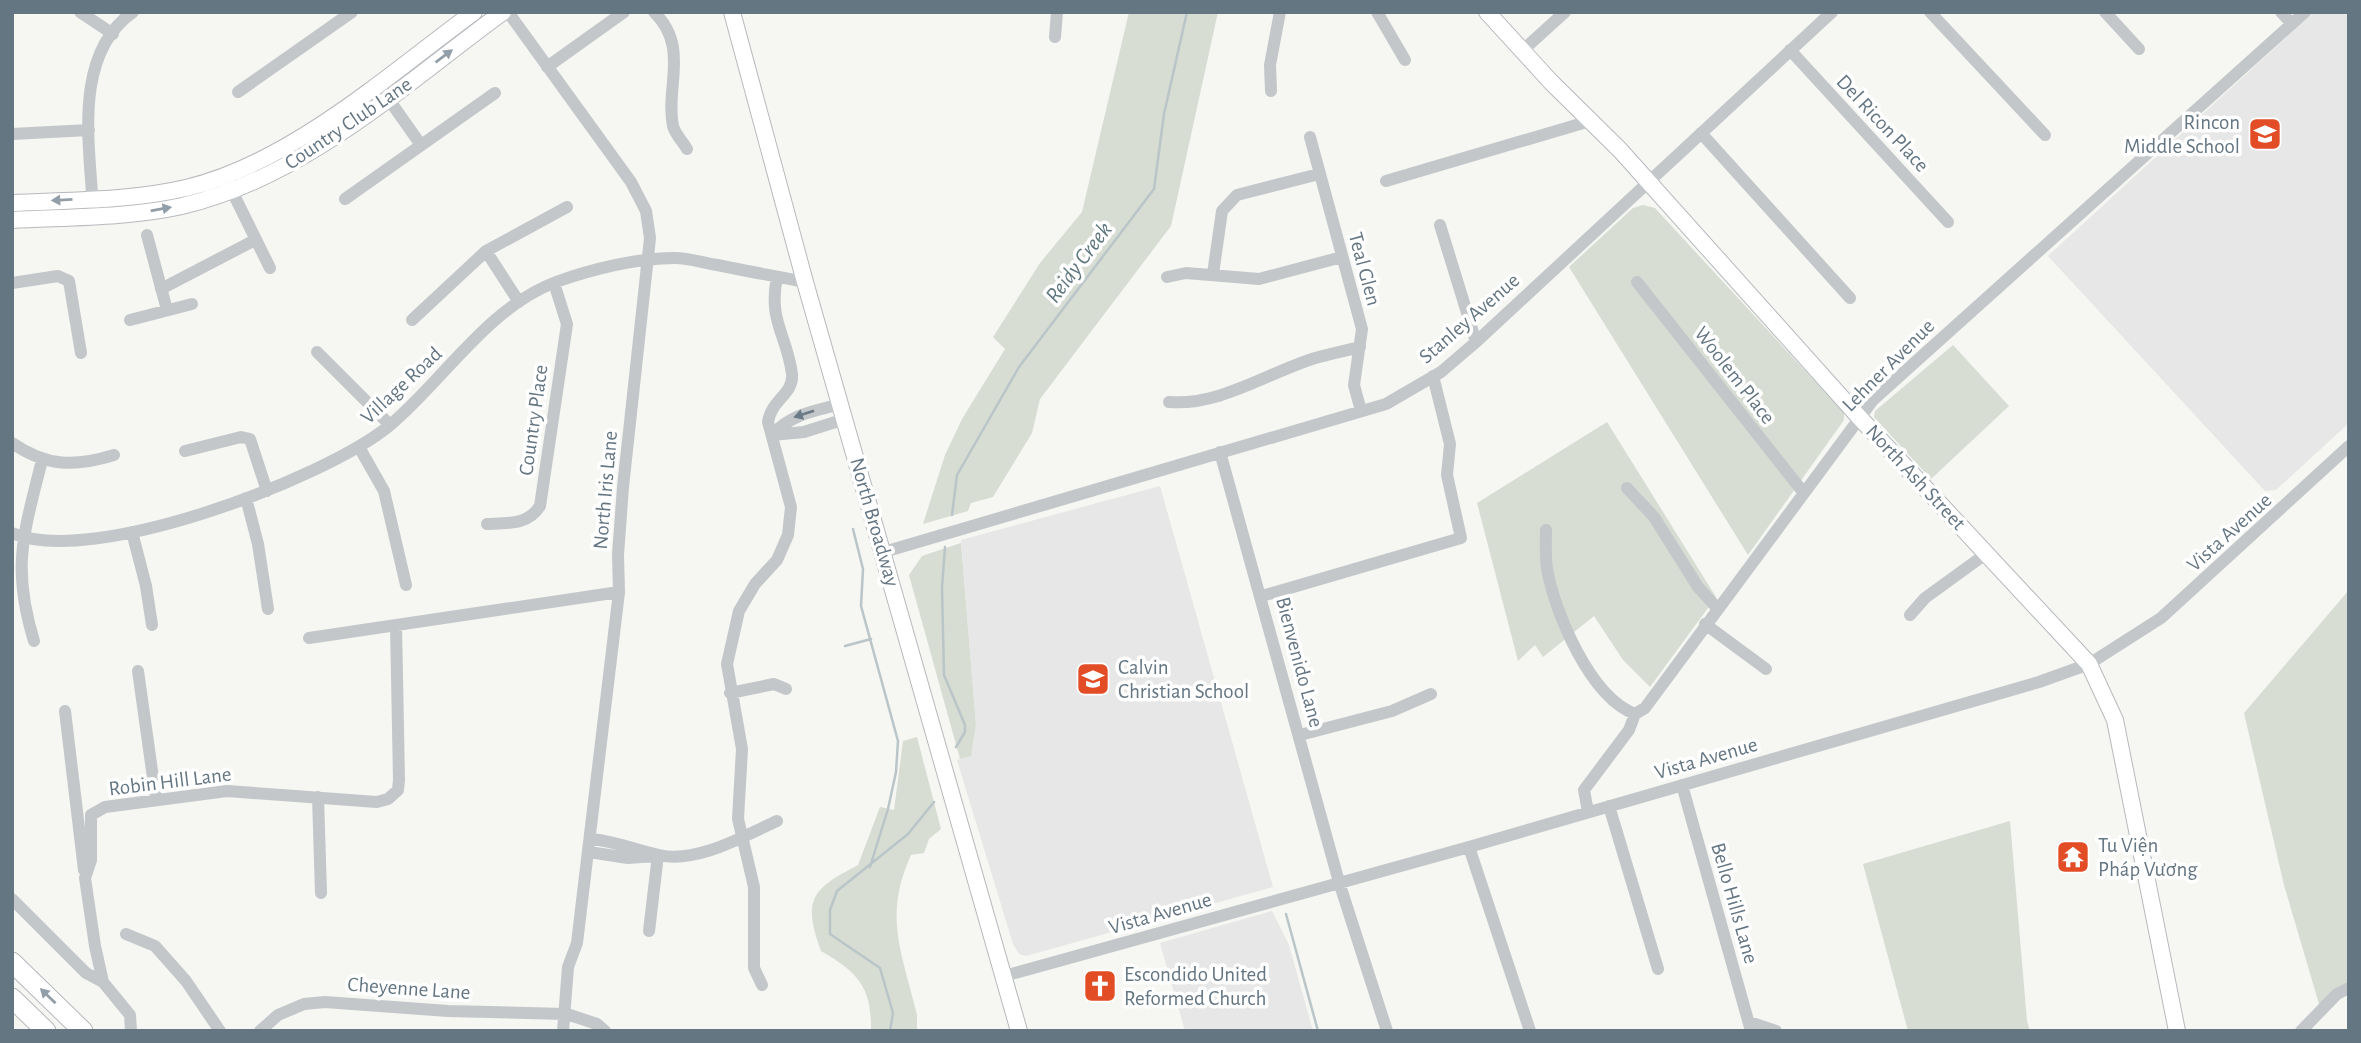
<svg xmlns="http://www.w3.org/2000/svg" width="2361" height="1043" font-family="'Alegreya Sans',sans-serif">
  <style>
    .built { fill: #e6e7e6 }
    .green { fill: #d7ddd3 }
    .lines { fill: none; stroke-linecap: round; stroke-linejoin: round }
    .stream { stroke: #b9c5c8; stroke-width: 2.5 }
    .major-casing { stroke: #b6babe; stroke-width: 18 }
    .highway-casing { stroke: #b6b9bc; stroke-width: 21 }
    .minor { stroke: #c3c7ca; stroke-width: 12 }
    .major { stroke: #fff; stroke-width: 16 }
    .highway { stroke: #fff; stroke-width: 19 }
    .oneway { fill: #939fa8 }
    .oneway2 { fill: #6a7a87 }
    .labels { text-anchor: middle; stroke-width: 7; stroke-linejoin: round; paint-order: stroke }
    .poi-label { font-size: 21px; fill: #657683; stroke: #fff; text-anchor: start }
    .street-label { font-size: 21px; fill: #657683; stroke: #fff }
    .water-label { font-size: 23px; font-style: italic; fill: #607880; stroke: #fff }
  </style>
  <rect width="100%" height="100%" fill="#f6f6f2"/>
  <!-- built -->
  <path class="built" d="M2314,12H2349V423L2276,490L2265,491L2048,256Z
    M1160,486L1273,887L1026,956L1019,954L1013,944L957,760L971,755L976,725L961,540Z
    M1272,911L1289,945L1313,1031H1185L1160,943Z"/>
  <!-- green -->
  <path class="green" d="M1129,12H1218L1171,226L1040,399L1032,433L993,497L971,503L968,511L923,524L945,455L962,419L1005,349L993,337L1040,263L1082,212Z
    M1643,205L1655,208L1844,413V420L1748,555L1569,267L1633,208Z
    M1953,345L2009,406L1931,479L1874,417L1875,411Z
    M1607,422L1716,597L1650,687L1623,660L1594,616L1543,657L1535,645L1518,661L1477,503Z
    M961,543L976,725L971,756L960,759L909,575L922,556Z
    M2349,590V982L2319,1004L2284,885L2244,713Z
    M917,737L941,829L929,839L924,853L911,855C883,916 902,953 917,1015V1031H871C872,986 857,972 821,951C802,899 812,889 858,865L880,807L894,810L903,741Z
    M2010,821L2027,1021L2030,1031H1908L1863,864Z"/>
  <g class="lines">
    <!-- stream -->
    <path class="stream" d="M952,515L957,475L1019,367L1154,189L1164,114L1187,12
      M853,529L863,569L861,606L898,741L896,772L888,809L870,867
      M945,547L942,587L944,675L965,725V732L956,747
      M845,646L871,639
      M1286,914L1318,1031
      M890,1031L893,1013L880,968L830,934V910L837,891L908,834L934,802"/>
    <defs>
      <path id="major" d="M732,12L805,282L1019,1031
        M1487,12L1551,82L1620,150L1859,417L2089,664L2115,720L2177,1031
        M12,203C70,200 130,201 186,188C291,163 388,75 474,12
        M12,220C69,217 127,218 182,206C305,177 403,85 503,12"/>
      <path id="highway" d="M12,962L83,1031
        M12,998L46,1031"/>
    </defs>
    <!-- major casing -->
    <use href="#major" class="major-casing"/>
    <!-- highway casing -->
    <use href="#highway" class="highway-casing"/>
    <!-- minor -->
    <path class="minor" d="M80,12L113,34
      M508,12L631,182L646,211L650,238L623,487L618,555L619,592L577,943L568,967L563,1031
      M654,12C690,47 665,87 673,126C675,134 683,142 687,149
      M1377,12L1405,60
      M1930,12L2045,135
      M2105,12L2139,49
      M2281,12L2292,24
      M1055,37L1057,12
      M1790,50L1948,222
      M1522,51L1565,12
      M547,67L624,12
      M1271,91L1270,65L1280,12
      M238,92L352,12
      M385,94L421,145
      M1701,133L1850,298
      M12,134L89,130
      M1310,137L1362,329L1354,385L1361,411
      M1386,181L1590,121
      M228,183L270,268
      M345,199L495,93
      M93,209C90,146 72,55 133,12
      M1440,225L1476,342
      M147,235L167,310
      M486,251L519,302
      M1213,274L1222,211L1237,195L1319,174
      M1167,277L1186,273L1259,279L1342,257
      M1637,282L1803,492
      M12,283L58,276L69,281L81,353
      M161,289L255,240
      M130,320L192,304
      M412,320L486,251L567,207
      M317,352L390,425
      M1169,402C1219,406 1266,374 1312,359C1328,354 1344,351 1360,347
      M772,435C791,414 814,411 841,404
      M772,435L804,432L845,419
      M12,443C47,467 75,467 114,455
      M359,447L384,491L406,585
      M185,451L241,437L250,439L267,491
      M1220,452L1339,882L1387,1031
      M1627,488L1654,517L1698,587L1717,608
      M246,498L258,544L268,609
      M487,524C508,523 528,525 540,506L567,324L554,283
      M1546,530C1546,543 1545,556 1547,569C1555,613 1590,697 1635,714
      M132,532L146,586L152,625
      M12,533C91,568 324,479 389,426C444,380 487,308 556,282C592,269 637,258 675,258C689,258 703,263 717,265C746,271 775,276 805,282
      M884,552L1386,404L1441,372L1476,342L1832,12
      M1262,596L1461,538L1447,475L1450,444L1433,376
      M1910,615L1925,598L1987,553
      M1705,624L1766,669
      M309,638L619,592
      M34,641C11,566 24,533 42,460
      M138,671L156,799
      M730,693L774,684L786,689
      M65,711L84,870
      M1300,735L1392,711L1431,694
      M1682,785L1751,1031
      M318,797L321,893
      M1609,806L1658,969
      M1588,812L1584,790L1629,730L1635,714L1645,708L1873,400L2305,12
      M591,839C615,841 635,850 659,855C697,864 743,836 777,821
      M1469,847L1530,1031
      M589,852L628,858L654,856
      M12,899L86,973L103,982
      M649,931L658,855
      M126,934L155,946L186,981L220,1031
      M1004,976L1469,847L2039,682L2089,664L2161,618L2349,446
      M762,985L754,968V887L738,819L742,749L727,664L739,611L755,584L777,560L788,535L791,507L768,422C771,400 794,394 792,374C787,335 768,321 777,277
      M564,1013L597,1024L605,1031
      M1749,1022L1776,1031
      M131,1031L130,1015L103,982L95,946L85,878L91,860V815L105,807L227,791L377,802L388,799L398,790L399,780L396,625
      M260,1031L278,1015L304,1004L325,1002L448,1011L565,1014
      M2301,1031L2337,994L2349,988"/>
    <!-- major -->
    <use href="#major" class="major"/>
    <!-- highway -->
    <use href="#highway" class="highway"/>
  </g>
  <!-- one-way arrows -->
  <defs><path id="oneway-solid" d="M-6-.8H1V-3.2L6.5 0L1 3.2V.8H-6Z" transform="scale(1.75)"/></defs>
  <g class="oneway">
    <use href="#oneway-solid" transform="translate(444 56) rotate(-37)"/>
    <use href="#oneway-solid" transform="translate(62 200) rotate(177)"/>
    <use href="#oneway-solid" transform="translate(161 209) rotate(-10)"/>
    <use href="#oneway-solid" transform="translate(48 996) rotate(-136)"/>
  </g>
  <use class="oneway2" href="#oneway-solid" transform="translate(804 414) rotate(162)"/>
  <!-- icons -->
  <defs>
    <symbol id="school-square" viewBox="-11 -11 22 22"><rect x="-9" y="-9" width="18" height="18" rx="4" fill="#e24d26" stroke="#fff"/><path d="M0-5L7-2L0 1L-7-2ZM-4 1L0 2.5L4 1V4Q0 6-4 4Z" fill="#fff"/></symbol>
    <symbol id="temple-square" viewBox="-11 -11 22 22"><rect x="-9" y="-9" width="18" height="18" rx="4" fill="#e24d26" stroke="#fff"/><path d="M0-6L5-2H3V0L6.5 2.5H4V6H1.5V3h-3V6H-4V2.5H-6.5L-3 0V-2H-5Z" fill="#fff"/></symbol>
    <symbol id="church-square" viewBox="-11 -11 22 22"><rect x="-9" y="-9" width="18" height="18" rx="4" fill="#e24d26" stroke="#fff"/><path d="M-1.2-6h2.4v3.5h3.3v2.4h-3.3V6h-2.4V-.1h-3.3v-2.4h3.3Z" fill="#fff"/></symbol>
  </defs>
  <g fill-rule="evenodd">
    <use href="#school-square" x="2246" y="115" width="38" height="38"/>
    <use href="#school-square" x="1074" y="660" width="38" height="38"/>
    <use href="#temple-square" x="2054" y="838" width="38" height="38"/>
    <use href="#church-square" x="1081" y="967" width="38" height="38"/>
  </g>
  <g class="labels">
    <!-- poi labels -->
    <g class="poi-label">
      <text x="2240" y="129" text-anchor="end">Rincon<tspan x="2240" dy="24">Middle School</tspan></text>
      <text x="1118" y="674">Calvin<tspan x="1118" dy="24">Christian School</tspan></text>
      <text x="2098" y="852">Tu Viện<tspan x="2098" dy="24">Pháp Vương</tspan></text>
      <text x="1124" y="981">Escondido United<tspan x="1124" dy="24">Reformed Church</tspan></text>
    </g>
    <!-- street labels -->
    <g class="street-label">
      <text transform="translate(348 123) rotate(-34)" y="7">Country Club Lane</text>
      <text transform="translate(1883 123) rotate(47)" y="7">Del Ricon Place</text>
      <text transform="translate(1365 269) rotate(75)" y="7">Teal Glen</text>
      <text transform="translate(1469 318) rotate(-41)" y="7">Stanley Avenue</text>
      <text transform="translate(1888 365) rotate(-45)" y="7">Lehner Avenue</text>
      <text transform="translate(1735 375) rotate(52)" y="7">Woolem Place</text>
      <text transform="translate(401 385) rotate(-43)" y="7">Village Road</text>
      <text transform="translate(533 420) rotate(-82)" y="7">Country Place</text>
      <text transform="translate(1916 477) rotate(47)" y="7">North Ash Street</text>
      <text transform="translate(605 490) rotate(-85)" y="7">North Iris Lane</text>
      <text transform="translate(875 522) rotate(74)" y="7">North Broadway</text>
      <text transform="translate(2229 532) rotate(-42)" y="7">Vista Avenue</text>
      <text transform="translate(1300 662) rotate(75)" y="7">Bienvenido Lane</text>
      <text transform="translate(1706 758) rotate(-16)" y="7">Vista Avenue</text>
      <text transform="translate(170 781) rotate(-7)" y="7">Robin Hill Lane</text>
      <text transform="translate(1735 903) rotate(74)" y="7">Bello Hills Lane</text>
      <text transform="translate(1160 913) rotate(-16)" y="7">Vista Avenue</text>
      <text transform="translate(409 988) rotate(4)" y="7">Cheyenne Lane</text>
    </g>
    <!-- water labels -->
    <g class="water-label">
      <text transform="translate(1078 262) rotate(-53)" y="8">Reidy Creek</text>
    </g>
  </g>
  <!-- border -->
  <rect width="2361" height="1043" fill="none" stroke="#657683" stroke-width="28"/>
</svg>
